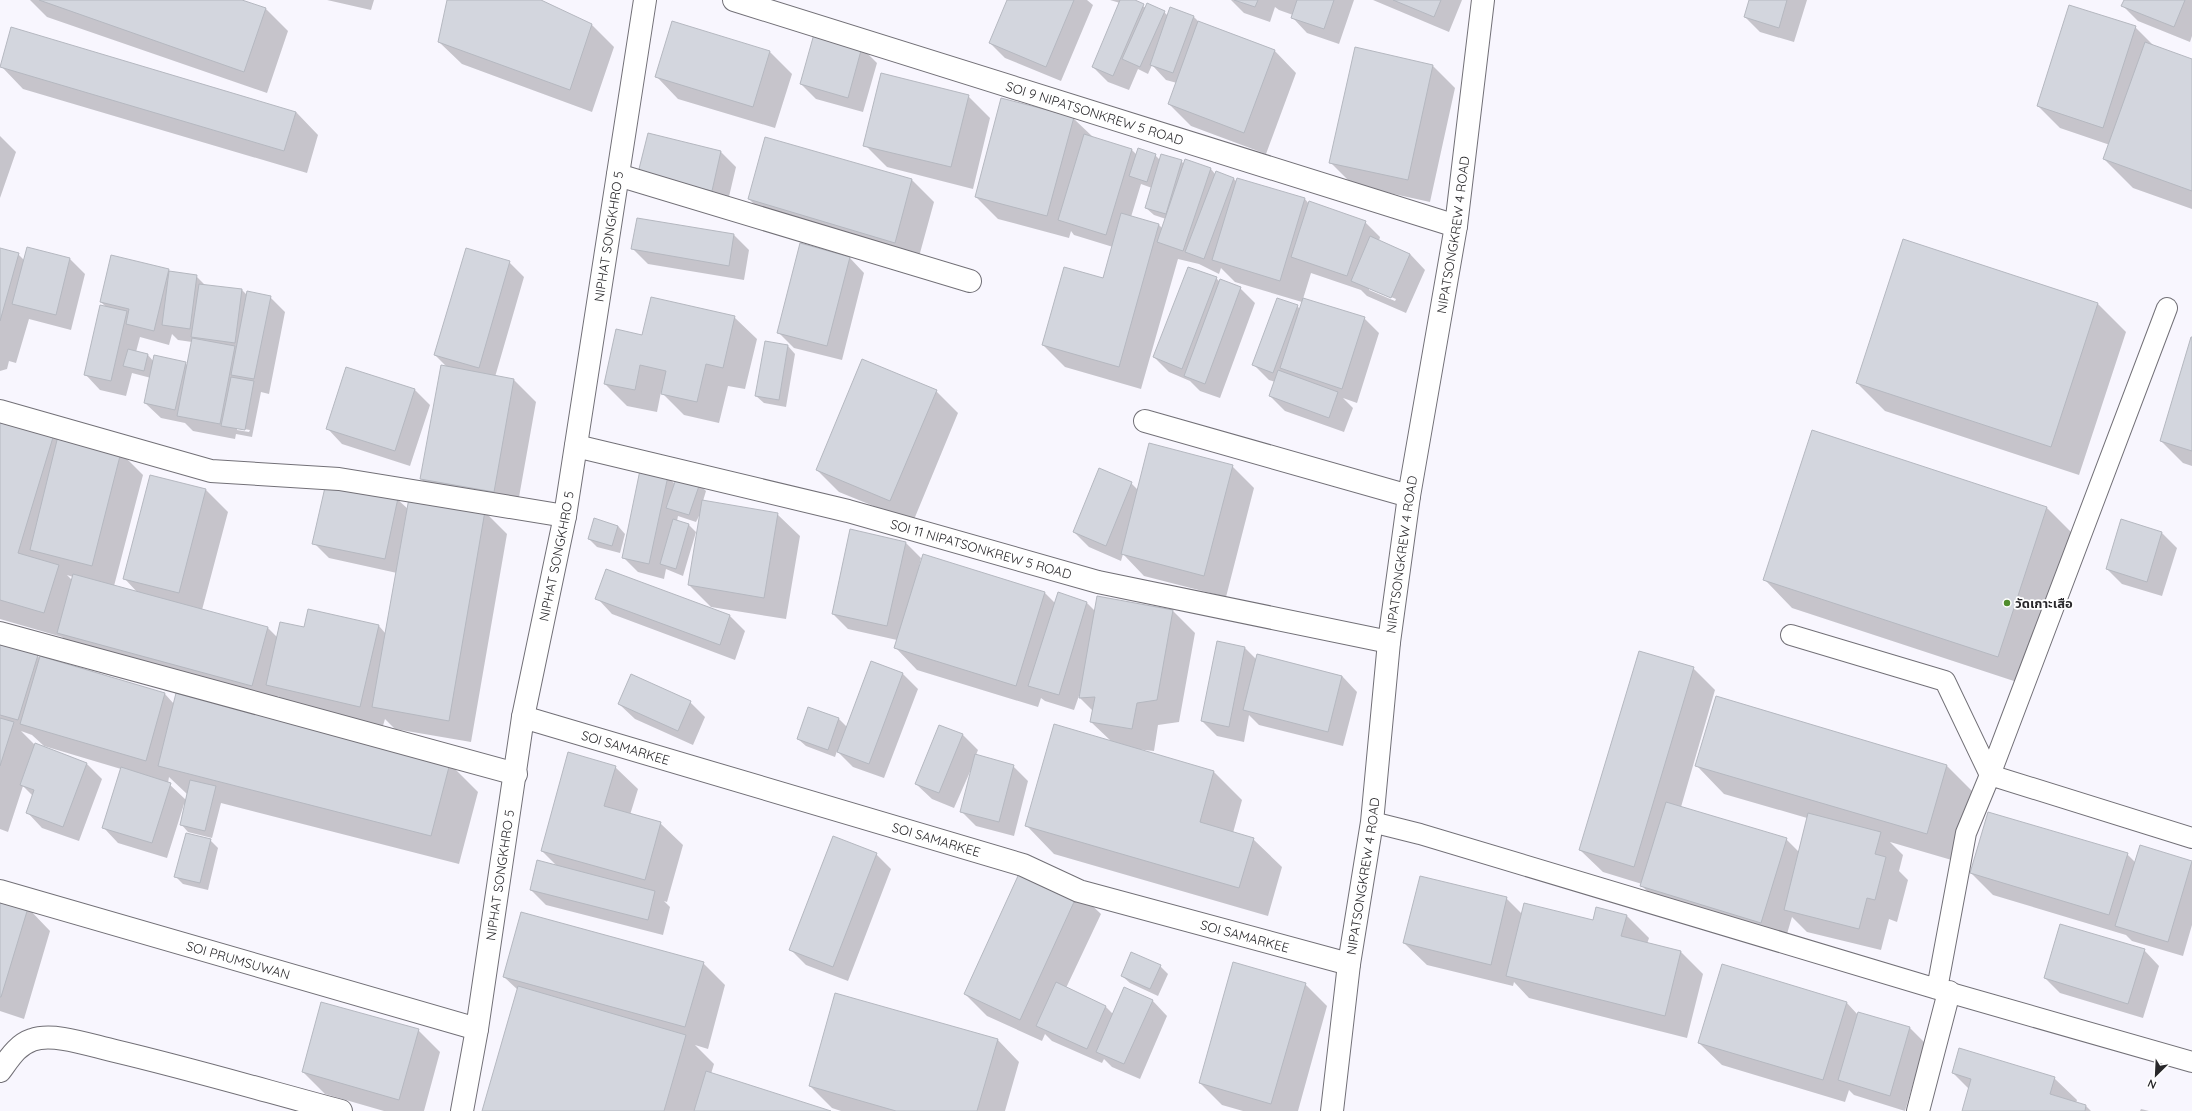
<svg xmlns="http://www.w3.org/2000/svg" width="2192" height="1111" font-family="Quicksand,'Noto Sans Thai',sans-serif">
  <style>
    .shadow { fill: #0003; fill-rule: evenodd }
    .building { fill: #d3d6de; stroke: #b5b8c0 }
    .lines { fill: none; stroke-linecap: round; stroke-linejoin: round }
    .lane-casing { stroke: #727077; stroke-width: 22 }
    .street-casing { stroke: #727077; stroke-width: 24 }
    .secondary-casing { stroke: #727077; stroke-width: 24 }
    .lane { stroke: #fff; stroke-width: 20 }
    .street { stroke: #fff; stroke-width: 22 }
    .secondary { stroke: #fff; stroke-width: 22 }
    .poi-dot { fill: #508d2d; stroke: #fff; stroke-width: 1.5 }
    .labels { text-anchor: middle; stroke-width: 3.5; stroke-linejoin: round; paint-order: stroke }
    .street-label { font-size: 13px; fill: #29282b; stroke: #fff }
    .poi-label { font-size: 13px; font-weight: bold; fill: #29282b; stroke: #fff; text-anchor: start }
  </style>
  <rect width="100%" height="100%" fill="#f8f6fe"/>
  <!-- shadow -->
  <path class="shadow" d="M30,0H239L266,9L288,31L267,93L47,17Z
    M327,0H374L371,10Z
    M448,0H539L592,25L614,47L592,112L462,64L439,42Z
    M1008,0H1087L1093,5L1061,81L1005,58L990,43Z
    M1110,0H1133L1146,8L1164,12L1168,16L1194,17L1199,22L1274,50L1296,73L1266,154L1191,126L1169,104L1177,83L1166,80L1152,65L1148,74L1138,69L1129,90L1108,82L1093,67L1120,3Z
    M1231,0H1354L1339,44L1307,33L1292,17L1293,15L1279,10L1275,7L1270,22L1244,13Z
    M1373,0H1462L1449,32Z
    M1750,0H1807L1794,42L1760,32L1745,17Z
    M2125,0H2192V36L2190,42L2138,21L2123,6Z
    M673,22L770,52L792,74L775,128L678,99L656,76Z
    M2135,27L2155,47L2192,60V209L2133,188L2104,159L2110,145L2060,128L2038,106Z
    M862,48L877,63L863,112L816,99L801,84Z
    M1,66L296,112L318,135L307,173L23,89Z
    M1433,66L1455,88L1430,202L1353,185L1331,163Z
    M968,96L990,118L973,189L887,167L865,145Z
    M1073,118L1094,138L1131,149L1137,155H1155L1160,160L1181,161L1185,165L1186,161L1211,169L1215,174L1216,172L1234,179L1237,182L1238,179L1305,199L1309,204L1365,222L1380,237L1379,241L1410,254L1425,270L1406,313L1367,296L1361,290L1311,273L1303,299L1364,318L1379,333L1357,403L1343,398L1353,408L1344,432L1285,411L1270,396L1275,382L1269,380L1254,365L1297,306L1300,309L1302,302L1235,282L1221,268L1219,274L1199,264L1178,259L1141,389L1065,367L1043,345L1103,279L1113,247L1074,235L1071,231L1069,238L998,219L976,197ZM1141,184L1152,188L1146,208L1154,215L1166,219L1163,229L1159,225L1131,217ZM1369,288L1396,299L1395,301L1369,290Z
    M649,135L721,152L736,167L727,205L655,188Z
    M0,136L16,152L0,198Z
    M912,180L934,202L917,264L771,221L749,199Z
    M734,235L749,250L744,280L648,264L633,249Z
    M1903,240L2098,304L2126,332L2079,475L1885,411L1857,383Z
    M27,248L70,259L85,274L71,330L29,319L16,363L9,361L7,369L0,371V249L18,254L24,260Z
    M849,257L864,273L842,360L794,348L779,333Z
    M509,262L524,277L495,377L514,380L536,402L516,514L443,501L421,479L448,368L435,355Z
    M168,270L171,272L196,276L206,286L242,290L248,296L270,297L285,312L269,394L261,392L252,437L236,434L235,439L193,431L185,423L161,418L145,403L151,378L132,373L126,396L100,390L85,374L107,308L101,302ZM172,334L178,340L192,342L187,365L185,363L154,362L148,355L136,352L140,337L169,345ZM237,428L250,430L249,432L237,430Z
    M1216,278L1220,282L1240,288L1255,303L1220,398L1200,391L1190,381L1169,372L1154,357Z
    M734,317L757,339L745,389L728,386L719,423L684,415L661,392L657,412L627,406L605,384L643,336Z
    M2192,338V466L2183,463L2161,441Z
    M788,346L795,354L786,407L764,403L756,396Z
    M415,390L430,405L410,466L342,444L327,428Z
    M936,391L958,413L913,522L839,492L817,470Z
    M0,419L53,435L58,440L121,453L143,475L114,586L138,593L124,578L206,490L228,512L202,610L268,628L278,638L305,628L309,610L379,626L386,634L397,573L329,558L314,543L397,499L408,509L485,512L507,534L471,742L395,729L385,719L382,729L289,707L278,696L274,708L80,655L62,637L0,619ZM67,575L73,577L72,580Z
    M1232,466L1254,488L1226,597L1144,576L1123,554L1121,561L1089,547L1074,532L1131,483L1138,490Z
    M668,477L675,484H699L706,491L703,501L777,514L800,536L786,619L711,607L689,585L700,514L696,522L678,516L677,521L689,525L696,532L683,576L666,569L664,579L638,572L623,557Z
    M2047,508L2075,536L2026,685L1792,608L1764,579Z
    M618,526L625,534L620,553L597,547L589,539Z
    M2162,533L2177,548L2162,596L2122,584L2107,569Z
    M906,543L921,558L919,567H920L924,555L1045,593L1055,603L1058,594L1087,603L1095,611L1098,597L1173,611L1195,633L1179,722L1158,725L1154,751L1136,749L1214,772L1242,800L1233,833L1253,839L1282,867L1268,916L1054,854L1026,825L1112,742L1091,722L1093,711L1080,698L1081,690L1074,710L1045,701L1041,698L1038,707L917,670L895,647L897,640L848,629L833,614Z
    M607,570L730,616L745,631L735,660L612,614L597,598Z
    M0,645L38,656L40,659L165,694L174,704L450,764L478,792L459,864L221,803L212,838L188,832L181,824L186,804H184L167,858L118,843L103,827L121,769L44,746L32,735L21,731L35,745L87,764L102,779L79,841L42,828L27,812L33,796L23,786L8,832L0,829ZM169,777L187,794L186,800L168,783Z
    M1245,648L1257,660L1258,655L1342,676L1357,692L1343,746L1259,725L1249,715L1244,742L1217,736L1202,721Z
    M872,662L903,674L918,689L884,778L853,767L837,751L835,757L806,746L798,739L809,708L839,719L847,727Z
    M1693,668L1715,690L1681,807L1786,839L1799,852L1807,818L1724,794L1696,765H1946L1975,794L1955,861L1890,842L1903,855L1899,871L1908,880L1897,922L1889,919L1881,950L1807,932L1792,917L1784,944L1664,908L1642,886V884L1603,872L1580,850Z
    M690,702L705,717L693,745L635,719L619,704Z
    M940,726L963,735L978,750L976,755L1013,766L1028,781L1014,836L976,826L961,811L973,765L954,808L932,799L916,784Z
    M615,767L638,789L630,815L660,823L683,845L667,902L664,901L670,907L663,935L546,905L531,890L557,866L542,851Z
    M210,840L218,848L208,890L183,884L176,877Z
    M876,854L891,869L848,981L806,965L791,950Z
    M2127,854L2136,863H2192V925L2183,956L2132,941L2126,935L1993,895L1971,873Z
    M1078,892L1101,914L1066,988L1106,1007L1113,1014L1152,1000L1167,1016L1140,1079L1112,1067L1104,1059L1102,1063L1052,1041L1045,1034L1042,1041L987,1016L965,994Z
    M1506,898L1522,914L1594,922L1627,916L1649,938L1647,944L1681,952L1703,974L1687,1038L1529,998L1514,982L1513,986L1427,965L1404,943Z
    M0,900L28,908L50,931L24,1019L0,1011Z
    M2144,950L2159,966L2143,1018L2060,993L2045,978Z
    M703,963L725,985L708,1049L695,1045L714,1064L711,1074L828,1111H483L518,990L504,977Z
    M1160,966L1168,974L1158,996L1130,983L1122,976Z
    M1305,984L1327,1006L1298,1111H1243L1222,1105L1200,1083Z
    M1847,1003L1858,1015L1910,1028L1925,1043L1905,1111L1854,1095L1849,1090L1845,1102L1722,1065L1699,1043Z
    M418,1030L440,1052L424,1111H384L325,1094L303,1072Z
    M997,1039L1019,1062L1005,1111H841L832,1108L810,1086Z
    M1953,1073L2054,1078L2077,1100L2076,1103L2086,1106L2091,1111H1963L1969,1089Z
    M2141,1109L2149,1111H2140Z"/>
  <!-- building -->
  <path class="building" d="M39,0H242L266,8L244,72Z
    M447,0H541L592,24L570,90L438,42Z
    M1007,0H1074L1046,67L989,43Z
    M1120,0H1135L1144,4L1113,76L1092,67Z
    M1234,0H1258L1255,7Z
    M1297,0H1334L1324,29L1291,18Z
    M1393,0H1441L1434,17Z
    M1749,0H1787L1779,28L1744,17Z
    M2124,0H2185L2174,27L2121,6Z
    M1147,3L1165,11L1140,67L1122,59Z
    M2069,5L2136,26L2103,128L2037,106Z
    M1170,7L1194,16L1173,73L1150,65Z
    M672,21L770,51L753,107L655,77Z
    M1198,21L1275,50L1244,133L1168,104Z
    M11,27L296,112L284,151L0,67Z
    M814,34L862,47L848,98L800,84Z
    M2145,42L2192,59V191L2103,159Z
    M1355,47L1433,65L1408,180L1329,163Z
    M881,73L969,95L951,167L863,146Z
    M1001,98L1074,117L1047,216L975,197Z
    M648,133L721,151L712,191L638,173Z
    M1084,134L1132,149L1106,235L1058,220Z
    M765,137L912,179L895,243L748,199Z
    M1138,148L1156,154L1147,182L1129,176Z
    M1161,154L1182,160L1166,214L1145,208Z
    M1185,159L1211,168L1183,251L1157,242Z
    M1216,171L1234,178L1204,259L1185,252Z
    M1237,178L1305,198L1280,281L1212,260Z
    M1309,201L1366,221L1347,276L1291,257Z
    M1121,213L1159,224L1119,367L1042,345L1064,267L1103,278Z
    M637,218L734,234L729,266L631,249Z
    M1370,236L1410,254L1391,298L1351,281Z
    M1903,239L2098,303L2051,447L1856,383Z
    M800,243L850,257L827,346L777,333Z
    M27,247L70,258L56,315L12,304Z
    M0,248L19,253L0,321Z
    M466,248L510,261L479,368L434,355Z
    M111,255L169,269L154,331L126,324L129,309L100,302Z
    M1188,267L1217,277L1182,369L1153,357Z
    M169,271L197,275L190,329L162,325Z
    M1220,279L1241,287L1205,384L1184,376Z
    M199,284L242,289L235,343L191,337Z
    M247,291L271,296L254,379L231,375Z
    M651,297L735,316L723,368L706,364L697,402L661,394L666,371L640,365L635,390L604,384L616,329L642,335Z
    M1277,298L1298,305L1273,373L1252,365Z
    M1303,298L1365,317L1342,389L1280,368Z
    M100,305L127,311L111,381L84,375Z
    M2191,337H2192V451L2160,441Z
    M192,338L235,346L220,424L177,416Z
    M765,341L788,345L779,400L755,396Z
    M128,349L148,354L144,371L123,366Z
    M154,355L186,362L175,410L144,403Z
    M862,359L937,390L890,501L816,470Z
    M441,365L514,379L494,492L420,479Z
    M346,367L415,389L395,451L326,429Z
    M1278,370L1338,392L1329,418L1269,396Z
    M231,377L254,381L245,430L221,426Z
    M0,418L54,434L18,553L59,565L44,613L0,600Z
    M1812,430L2047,507L1998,657L1763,580Z
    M58,436L121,452L92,566L30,550Z
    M1149,443L1233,465L1204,576L1121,554Z
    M1099,468L1132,482L1106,546L1073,532Z
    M640,470L668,476L649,564L622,558Z
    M150,475L206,489L179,593L123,579Z
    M677,476L700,483L689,515L666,508Z
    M326,483L398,498L385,559L312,544Z
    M409,498L485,511L449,721L372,707Z
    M702,500L778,513L764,598L688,585Z
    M594,518L618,526L612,546L588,539Z
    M673,519L689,524L676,569L660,564Z
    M2121,519L2162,532L2147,582L2106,569Z
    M850,529L906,542L887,626L832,614Z
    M923,554L1045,592L1016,686L894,648Z
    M606,569L730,615L720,645L595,599Z
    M73,574L268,627L252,686L57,633Z
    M1058,592L1087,602L1059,695L1028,686Z
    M1097,596L1173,610L1157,700L1137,703L1132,729L1090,722L1095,697L1079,698Z
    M308,609L379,625L360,707L266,685L280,622L304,627Z
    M1217,641L1245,647L1229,727L1201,721Z
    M0,644L38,655L18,720L0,715Z
    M1639,651L1694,667L1634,867L1579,850Z
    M1257,654L1342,676L1328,732L1243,710Z
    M40,656L165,693L146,761L20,724Z
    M871,661L903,673L869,764L837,752Z
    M631,674L691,701L678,731L618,704Z
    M176,693L450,763L431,836L158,766Z
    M1716,696L1947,765L1927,834L1695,766Z
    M808,707L839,718L828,750L797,739Z
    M0,718L14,722L0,766Z
    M1054,724L1214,771L1200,822L1254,838L1239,888L1025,826Z
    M939,725L963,734L939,793L915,784Z
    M35,743L87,763L63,827L26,813L34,790L20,785Z
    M568,752L616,766L604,806L661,822L645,880L541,851Z
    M975,754L1014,765L999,822L960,812Z
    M121,767L171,783L152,843L102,828Z
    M190,780L216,786L205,831L180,825Z
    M1666,802L1787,838L1761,923L1640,886Z
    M1988,812L2128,853L2109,915L1970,873Z
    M1808,813L1881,832L1875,854L1886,857L1875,900L1867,898L1859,929L1784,910Z
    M186,833L211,839L200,883L174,877Z
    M833,836L877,853L833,967L789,950Z
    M2140,845L2192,861L2168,942L2115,926Z
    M537,860L655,891L648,920L530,890Z
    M1023,865L1079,891L1020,1020L964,994Z
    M1420,876L1507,897L1491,965L1403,943Z
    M0,899L28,908L1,997H0Z
    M1524,903L1593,920L1596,907L1627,915L1621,936L1681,951L1665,1016L1506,976Z
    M521,912L704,962L685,1027L503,977Z
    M2060,924L2145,949L2128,1004L2044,978Z
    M1131,952L1161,965L1150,989L1121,976Z
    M1233,962L1306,983L1271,1104L1199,1083Z
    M1722,964L1847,1002L1823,1080L1698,1043Z
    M1056,982L1106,1006L1087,1049L1036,1026Z
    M518,986L686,1035L664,1111H482Z
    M1124,987L1153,1000L1124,1064L1096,1052Z
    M835,993L998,1039L977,1111H896L809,1086Z
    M321,1002L419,1029L399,1100L302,1072Z
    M1858,1012L1910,1027L1890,1096L1838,1080Z
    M1959,1048L2055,1077L2050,1094L2086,1105L2085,1111H1962L1971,1079L1952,1073Z
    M706,1071L831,1111H694Z"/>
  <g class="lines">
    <defs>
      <path id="lane" d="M2167,308L1990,775L2192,838
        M1791,635L1945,681L1990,775L1966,833L1937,989
        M1372,822L1420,834L1937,989L2192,1062"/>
      <g id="street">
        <path id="s1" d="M734,0L1456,226"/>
        <path d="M618,175L970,281"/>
        <path d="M0,411L211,471L339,479L565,516"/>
        <path d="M1145,421L1409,496"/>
        <path id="s2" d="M576,446L848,511L1098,582L1389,642"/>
        <path d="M0,633L516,774"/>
        <path id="s3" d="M523,717L1023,865L1079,891L1349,964"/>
        <path id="s4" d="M0,891L477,1029"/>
        <path d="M0,1071C9,1059 17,1045 32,1040C54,1032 92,1046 115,1051C191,1069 266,1091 341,1111"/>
        <path d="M1918,1111L1949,992"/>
      </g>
      <g id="secondary">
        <path id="s5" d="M462,1111L477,1029L523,717L565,516L645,0"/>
        <path id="s6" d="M1332,1111L1349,964L1372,822L1389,642L1409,496L1456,226L1483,0"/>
      </g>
    </defs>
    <!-- lane casing -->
    <use href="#lane" class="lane-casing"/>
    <!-- street casing -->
    <use href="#street" class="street-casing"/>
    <!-- secondary casing -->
    <use href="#secondary" class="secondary-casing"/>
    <!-- lane -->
    <use href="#lane" class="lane"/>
    <!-- street -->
    <use href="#street" class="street"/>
    <!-- secondary -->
    <use href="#secondary" class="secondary"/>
  </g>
  <!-- markers -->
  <circle class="poi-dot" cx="2007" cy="603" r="4"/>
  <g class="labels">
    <!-- street labels -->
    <g class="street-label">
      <text dy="5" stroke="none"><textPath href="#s1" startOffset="378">SOI 9 NIPATSONKREW 5 ROAD</textPath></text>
      <text dy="5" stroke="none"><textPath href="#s6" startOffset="885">NIPATSONGKREW 4 ROAD</textPath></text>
      <text dy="5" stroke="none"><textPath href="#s5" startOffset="887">NIPHAT SONGKHRO 5</textPath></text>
      <text dy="5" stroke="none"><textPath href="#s2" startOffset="418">SOI 11 NIPATSONKREW 5 ROAD</textPath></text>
      <text dy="5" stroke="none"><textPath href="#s6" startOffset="561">NIPATSONGKREW 4 ROAD</textPath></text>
      <text dy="5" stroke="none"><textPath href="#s5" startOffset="563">NIPHAT SONGKHRO 5</textPath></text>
      <text dy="5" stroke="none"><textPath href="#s3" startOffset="107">SOI SAMARKEE</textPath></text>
      <text dy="5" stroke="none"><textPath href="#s3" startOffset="431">SOI SAMARKEE</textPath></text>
      <text dy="5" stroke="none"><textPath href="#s5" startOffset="239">NIPHAT SONGKHRO 5</textPath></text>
      <text dy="5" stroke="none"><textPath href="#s6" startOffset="237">NIPATSONGKREW 4 ROAD</textPath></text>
      <text dy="5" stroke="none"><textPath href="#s3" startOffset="755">SOI SAMARKEE</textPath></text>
      <text dy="5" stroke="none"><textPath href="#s4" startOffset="248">SOI PRUMSUWAN</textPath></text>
    </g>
    <!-- poi labels -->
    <g class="poi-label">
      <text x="2015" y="608">วัดเกาะเสือ</text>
    </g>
  </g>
  <!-- north arrow -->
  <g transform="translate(2156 1075) rotate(204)" stroke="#ffffff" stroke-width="3" paint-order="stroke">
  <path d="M0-3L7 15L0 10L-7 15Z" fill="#29282b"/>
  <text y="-6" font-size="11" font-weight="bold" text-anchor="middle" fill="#29282b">N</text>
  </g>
</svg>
